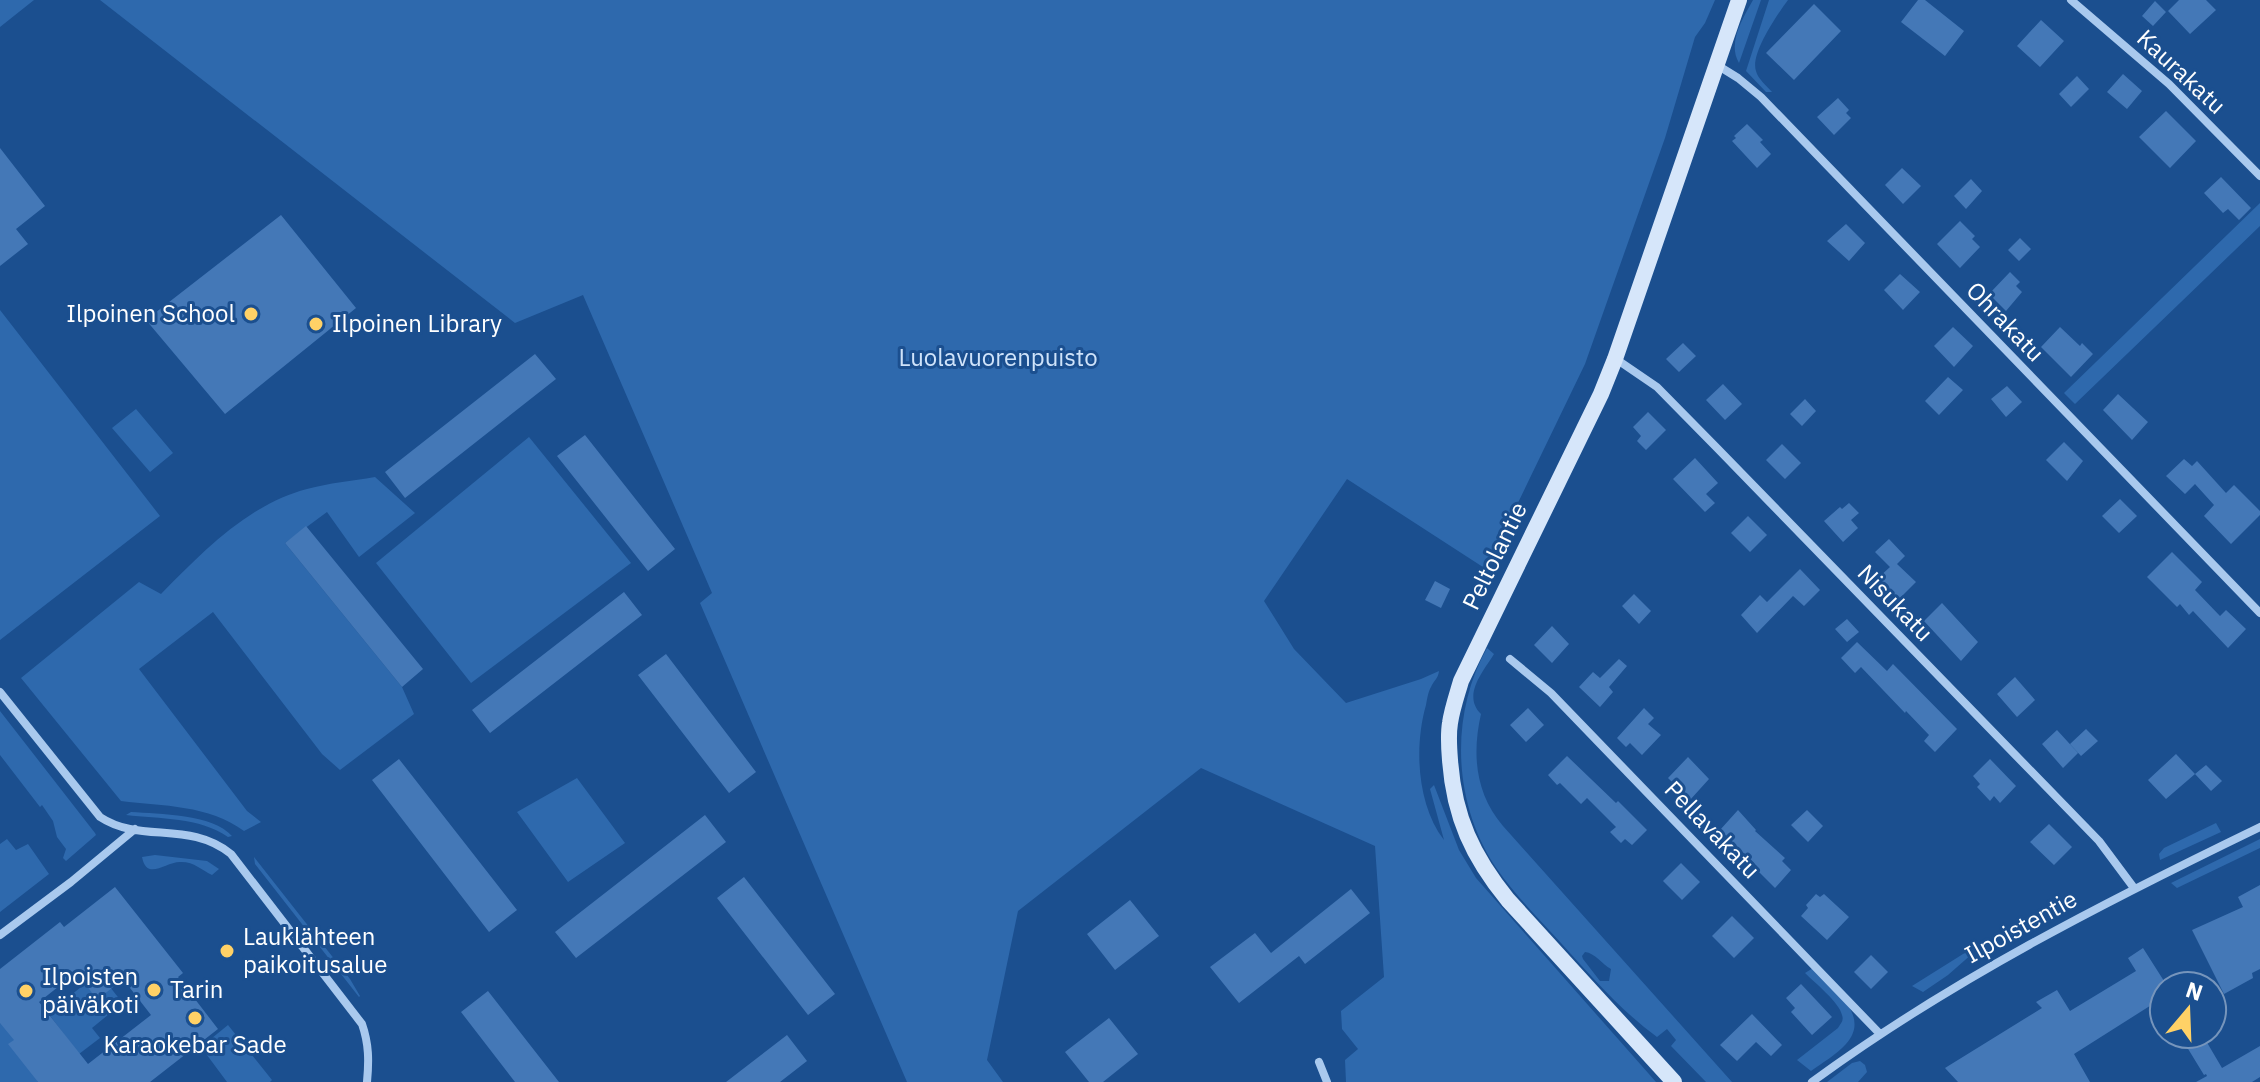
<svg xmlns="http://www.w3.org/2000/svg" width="2260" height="1082" font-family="'IBM Plex Sans',sans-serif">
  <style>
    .green { fill: #2e69ad; fill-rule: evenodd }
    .building { fill: #4478b7; fill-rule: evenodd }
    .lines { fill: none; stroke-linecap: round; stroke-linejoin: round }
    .street { stroke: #a9c9ee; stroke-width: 8 }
    .secondary { stroke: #d6e6fa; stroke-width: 16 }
    .poi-dot { fill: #ffd166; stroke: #1b4f8f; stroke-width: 3 }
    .labels { text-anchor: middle; stroke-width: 6; stroke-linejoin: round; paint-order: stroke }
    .street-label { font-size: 24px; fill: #fff; stroke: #1b4f8f }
    .poi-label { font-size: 24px; fill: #fff; stroke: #1b4f8f; text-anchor: start }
    .park-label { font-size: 24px; fill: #cfe3fa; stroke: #1b4f8f }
  </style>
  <rect width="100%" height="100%" fill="#1b4f8f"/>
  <!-- green -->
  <path class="green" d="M0,0H34L0,27Z
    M100,0H1715L1705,23L1695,37L1665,138L1585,364L1486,569L1347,479L1264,601L1294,649L1346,703L1421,679L1439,671C1438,679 1434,680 1431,687C1428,692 1427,700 1426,705C1414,747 1417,805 1444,840L1430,789L1434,785L1459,850L1476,878L1656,1082H1346L1345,1060L1358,1049L1342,1029L1341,1011L1384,977L1375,846L1201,768L1018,911L987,1060L1003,1082H907L700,603L712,593L583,295L515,323Z
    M1753,0H1761L1739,63C1727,43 1743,18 1753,0Z
    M1769,0H1788C1777,15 1750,54 1756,71C1758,79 1766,85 1772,92H1766L1746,71Z
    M2260,203V226L2075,404L2064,393Z
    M0,310L160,516L0,640Z
    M136,409L173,453L150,472L112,428Z
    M529,437L631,563L471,683L376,563Z
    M375,477L415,513L359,557L327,512L285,543L402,687L414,714L340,770L322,754L213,612L139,669L247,811L261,822L244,831C209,805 163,806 121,801L21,678L139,582L161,594C203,552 247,505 307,489C329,483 352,481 375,477Z
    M1487,648L1494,654C1483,672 1462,695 1481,714C1472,754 1475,793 1503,826L1732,1082H1706L1671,1046L1676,1040L1667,1029L1657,1037C1619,1009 1592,977 1561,943C1539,919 1515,895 1497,869C1453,805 1449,716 1487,648ZM1585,952C1595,953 1602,964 1611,969L1609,981H1600L1583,959L1582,956Z
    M0,711L95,833L96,835L66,861L63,858L66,849L57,837L53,821L42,805L40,807L0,755Z
    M577,778L625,843L568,882L517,812Z
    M131,812C159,814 213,814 232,836L228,837C200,817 159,819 126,815Z
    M2216,823L2221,832L2160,860L2159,854L2164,848Z
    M7,839L16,850L28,844L49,874L0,912V844Z
    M2260,839V848L2177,888L2171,883Z
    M155,855L207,861L219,869L212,875C201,870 195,862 181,862C166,861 147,882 142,857Z
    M254,857L350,979L360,996L359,997L255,864Z
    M1979,944L1981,946L1948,975L1923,992L1912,986Z
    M1813,968C1832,988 1872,1015 1846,1044C1836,1055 1822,1063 1811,1071L1797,1060L1838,1028C1841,1023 1844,1021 1842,1015C1840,1003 1814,982 1805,973Z
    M99,973L121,1001L112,1007L114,1010L92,1028L100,1038L79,1054L48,1013Z
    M0,1023L8,1024L38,1082H0Z
    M228,1025L272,1080L270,1082H227L201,1047Z
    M1860,1061L1865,1065L1867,1072L1858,1082H1827L1852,1063Z"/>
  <!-- building -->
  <path class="building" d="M1918,0H1925L1964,31L1945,56L1901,22Z
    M2179,0H2206L2216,10L2190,34L2168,11Z
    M2155,1L2166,12L2153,26L2142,16Z
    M1814,4L1841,31L1794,80L1766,53Z
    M2041,20L2064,41L2040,67L2017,46Z
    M2123,74L2142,91L2127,109L2107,92Z
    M2077,76L2089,89L2071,107L2059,94Z
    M1838,98L1849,110L1846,113L1851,118L1834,135L1817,117Z
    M2166,111L2196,141L2170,168L2139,137Z
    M1747,124L1763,140L1760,142L1771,154L1757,168L1732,141L1736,138L1734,136Z
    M0,148L45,206L16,229L28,244L0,266Z
    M1902,168L1921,186L1903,204L1885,185Z
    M2221,177L2251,208L2239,220L2228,209L2223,213L2204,193Z
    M1971,179L1982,191L1966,209L1954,196Z
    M281,215L356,308L225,414L146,320Z
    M1960,221L1975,236L1972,239L1980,247L1960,268L1937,244Z
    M1846,224L1865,243L1849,261L1827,241Z
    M2020,238L2031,249L2019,261L2008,250Z
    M2010,272L2020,282L2016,286L2022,292L2006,311L1989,294Z
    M1900,274L1920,292L1903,310L1884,290Z
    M1953,327L1973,346L1954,367L1934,346Z
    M2060,327L2080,346L2082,343L2093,354L2071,377L2041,347Z
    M1683,343L1696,356L1679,372L1666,359Z
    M535,354L556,379L405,498L385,472Z
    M1948,377L1963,390L1939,415L1925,401Z
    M1723,384L1742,404L1725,420L1706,400Z
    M2007,386L2022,402L2006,417L1991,399Z
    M2118,394L2148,422L2132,440L2103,410Z
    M1805,399L1816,411L1802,426L1790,414Z
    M1648,412L1666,430L1646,450L1637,441L1641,436L1633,427Z
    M585,435L675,549L648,571L557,456Z
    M2064,442L2083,461L2067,481L2046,460Z
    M1782,444L1801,463L1785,479L1766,460Z
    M1695,458L1718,483L1706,494L1715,503L1705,512L1673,479Z
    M2184,459L2192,466L2197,461L2226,493L2234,485L2260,511V515L2231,544L2204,516L2214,505L2195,484L2185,494L2166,476Z
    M2120,499L2137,516L2119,533L2102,516Z
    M1849,503L1859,513L1851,520L1858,528L1843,542L1824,521L1840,507L1842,509Z
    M1748,516L1767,535L1750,552L1731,533Z
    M306,526L423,669L402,687L285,543Z
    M1889,539L1905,556L1897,564L1916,582L1899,599L1878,578L1890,567L1875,552Z
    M2172,552L2202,582L2195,590L2220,616L2226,610L2246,629L2228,648L2193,611L2189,615L2180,604L2177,607L2147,577Z
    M1800,569L1820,590L1804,606L1793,596L1757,633L1741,615L1760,595L1767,602Z
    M1435,581L1450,589L1441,608L1425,600Z
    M624,592L642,615L490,733L472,710Z
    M1634,594L1651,611L1639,624L1622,606Z
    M1942,603L1978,642L1961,661L1924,621Z
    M1847,619L1859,632L1847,642L1835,629Z
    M1552,626L1569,644L1552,663L1534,645Z
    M1857,642L1887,671L1893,664L1957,729L1935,752L1924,741L1929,735L1906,711L1905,713L1861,667L1855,673L1841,658Z
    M666,654L756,772L729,793L638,675Z
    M1619,659L1627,666L1609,687L1613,692L1600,707L1579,687L1593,672L1600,678Z
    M2015,677L2035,700L2017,717L1997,694Z
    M1528,708L1544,725L1526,742L1510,725Z
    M1644,708L1654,718L1648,724L1661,735L1642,755L1630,743L1626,747L1617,738Z
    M2086,729L2098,741L2081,756L2070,744Z
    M2057,730L2078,753L2063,768L2042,744Z
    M2176,754L2195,774L2166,799L2148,780Z
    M1567,756L1616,803L1618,801L1647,830L1632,845L1625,839L1621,843L1610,832L1616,827L1587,798L1581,804L1560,783L1557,785L1548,775Z
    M1688,757L1709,779L1690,800L1668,778Z
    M399,759L517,910L489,932L372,780Z
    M1990,759L2016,786L2000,803L1994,796L1990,801L1977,787L1980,784L1973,776Z
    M2206,765L2222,781L2211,791L2195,774Z
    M1738,810L1756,830L1755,831L1785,858L1782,861L1791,870L1775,888L1755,868L1757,866L1720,830Z
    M1807,810L1823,826L1808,842L1791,825Z
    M705,815L726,842L576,958L555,932Z
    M2049,824L2072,847L2054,865L2030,842Z
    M1681,863L1700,882L1682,900L1663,881Z
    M744,877L835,994L808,1015L717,898Z
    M2260,885V969L2252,973L2253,978L2224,994L2192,930L2243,907L2238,897Z
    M115,887L183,973L178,977L218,1029L150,1082H38L8,1044L14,1040L0,1023V969L60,922L64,927ZM77,972L97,1000L123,979L151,1015L88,1064L39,1002Z
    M1351,889L1370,913L1305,964L1299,956L1239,1003L1210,967L1255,933L1271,953Z
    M1816,894L1820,897L1824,894L1849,917L1827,940L1801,916L1808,908L1806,905Z
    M1130,900L1159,936L1115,970L1087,934Z
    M1732,916L1754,938L1734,958L1712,936Z
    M2143,948L2164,981V997L2074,1054L2090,1082H1958L1945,1068L2042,1008L2036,1002L2057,990L2070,1011L2136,971L2128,958Z
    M1871,955L1888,972L1871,989L1854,972Z
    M1801,984L1832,1017L1812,1035L1791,1012L1795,1008L1786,998Z
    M488,991L559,1082H515L461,1012Z
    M1752,1014L1782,1045L1771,1056L1756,1042L1737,1061L1720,1045Z
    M1109,1018L1138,1054L1103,1082H1089L1065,1052Z
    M2179,1034H2202L2222,1068L2260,1046V1077L2252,1082H2196L2207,1076L2206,1074L2204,1075Z
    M787,1035L807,1061L780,1082H726Z"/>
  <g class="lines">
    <!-- street -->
    <path class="street" d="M2071,0L2169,84L2260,176
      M1717,65L1738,78L1761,97L2260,613
      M1616,359L1657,387L1718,449L2099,841L2134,888
      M1510,659L1551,693L1880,1034
      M0,692L100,817C141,844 189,820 231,854L362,1024C369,1044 369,1061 367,1082
      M0,935L71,882L135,829
      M1319,1062L1327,1082
      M1812,1082C1951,980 2105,902 2260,827"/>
    <!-- secondary -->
    <path class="secondary" d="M1674,1082L1508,900C1473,857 1454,817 1450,760C1449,748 1448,735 1450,723C1452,709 1457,695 1461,681L1601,394L1615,359L1739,0"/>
  </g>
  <!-- markers -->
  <g class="poi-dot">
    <circle cx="251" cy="314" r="8"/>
    <circle cx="316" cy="324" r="8"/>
    <circle cx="227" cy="951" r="8"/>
    <circle cx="154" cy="990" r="8"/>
    <circle cx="26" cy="991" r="8"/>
    <circle cx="195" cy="1018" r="8"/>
  </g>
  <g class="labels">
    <!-- street labels -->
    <g class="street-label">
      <text transform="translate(2181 72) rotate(43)" y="8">Kaurakatu</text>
      <text transform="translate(2005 322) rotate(46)" y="8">Ohrakatu</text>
      <text transform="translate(1495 556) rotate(-64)" y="8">Peltolantie</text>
      <text transform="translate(1895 603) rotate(46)" y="8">Nisukatu</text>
      <text transform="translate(1712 830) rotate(46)" y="8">Pellavakatu</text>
      <text transform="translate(2021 927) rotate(-29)" y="8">Ilpoistentie</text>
    </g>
    <!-- poi labels -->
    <g class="poi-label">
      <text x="235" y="322" text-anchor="end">Ilpoinen School</text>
      <text x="332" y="332">Ilpoinen Library</text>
      <text x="243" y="945">Lauklähteen<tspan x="243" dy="28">paikoitusalue</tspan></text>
      <text x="42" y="985">Ilpoisten<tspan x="42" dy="28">päiväkoti</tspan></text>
      <text x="170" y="998">Tarin</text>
      <text x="195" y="1053" text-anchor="middle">Karaokebar Sade</text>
    </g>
    <!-- park labels -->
    <g class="park-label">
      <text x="998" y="366">Luolavuorenpuisto</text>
    </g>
  </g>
  <!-- north arrow -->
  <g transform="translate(2188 1010) rotate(19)"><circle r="38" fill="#1b4f8f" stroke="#7695bc" stroke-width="2"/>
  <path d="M0-6L14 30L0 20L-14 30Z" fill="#ffd166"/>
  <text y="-12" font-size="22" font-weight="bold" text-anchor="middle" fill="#ffffff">N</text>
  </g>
</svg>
